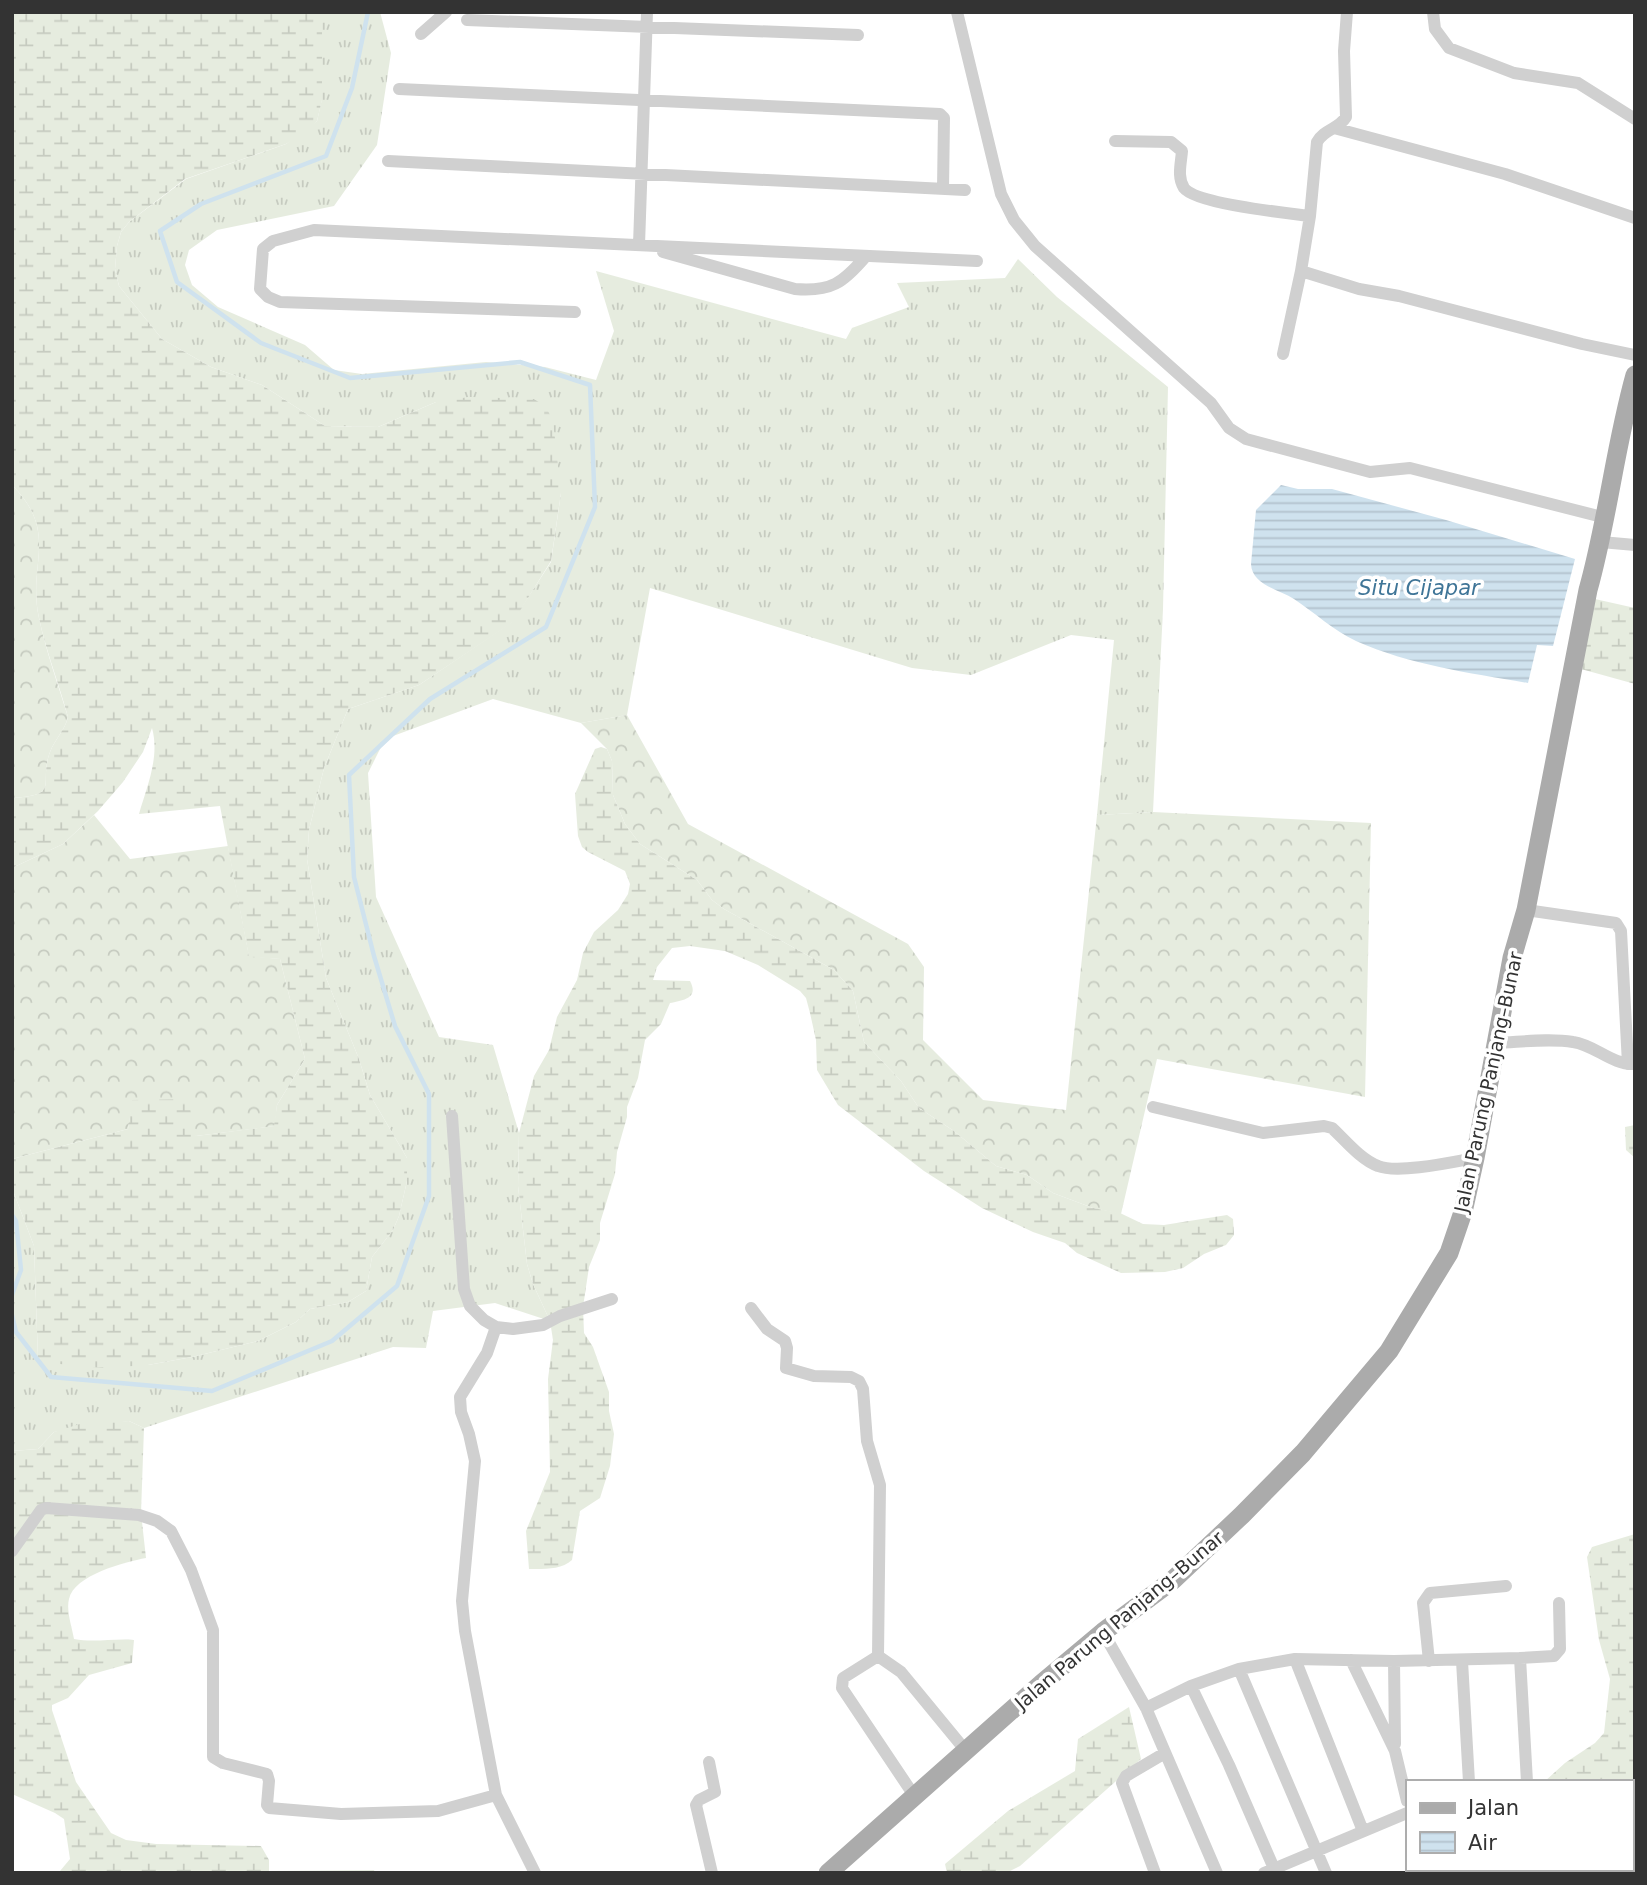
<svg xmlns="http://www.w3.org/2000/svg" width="1647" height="1885" font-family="'DejaVu Sans',sans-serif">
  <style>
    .grass { fill: url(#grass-tufts) }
    .forest { fill: url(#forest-crowns) }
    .wetland { fill: url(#wetland-marsh) }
    .water { fill: url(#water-rules) }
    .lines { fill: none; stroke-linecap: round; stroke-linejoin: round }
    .stream { stroke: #cfe2ee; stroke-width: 4.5 }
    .minor { stroke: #d0d0d0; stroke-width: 12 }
    .primary { stroke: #ababab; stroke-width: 19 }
    .labels { text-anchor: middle; stroke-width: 7; stroke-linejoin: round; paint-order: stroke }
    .street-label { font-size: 19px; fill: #333; stroke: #fff }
    .water-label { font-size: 21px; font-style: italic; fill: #3f7597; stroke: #fff }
  </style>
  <defs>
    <pattern id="grass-tufts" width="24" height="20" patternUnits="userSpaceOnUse" patternTransform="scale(1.75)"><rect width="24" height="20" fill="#e6ecdf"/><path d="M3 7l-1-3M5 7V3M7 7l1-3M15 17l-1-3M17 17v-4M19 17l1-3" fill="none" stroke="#c6cbc0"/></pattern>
    <pattern id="forest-crowns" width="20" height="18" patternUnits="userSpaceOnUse" patternTransform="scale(1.75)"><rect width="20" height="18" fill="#e6ecdf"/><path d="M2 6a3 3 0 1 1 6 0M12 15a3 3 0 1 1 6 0" fill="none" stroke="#c6cbc0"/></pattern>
    <pattern id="wetland-marsh" width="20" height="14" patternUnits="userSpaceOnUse" patternTransform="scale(1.75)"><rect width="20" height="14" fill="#e6ecdf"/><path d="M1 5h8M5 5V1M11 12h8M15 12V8" fill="none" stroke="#c6cbc0"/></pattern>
    <pattern id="water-rules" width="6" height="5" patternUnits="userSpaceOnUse" patternTransform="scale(1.75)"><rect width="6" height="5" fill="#cfe2ee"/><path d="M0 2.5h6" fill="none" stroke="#b2c2cd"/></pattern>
  </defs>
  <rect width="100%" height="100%" fill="#fff"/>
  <!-- grass -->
  <path class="grass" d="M322,12H380L391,53L377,145L334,206L217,230L189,250L185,265L192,285L218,307L305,345L334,370L362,374L486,362L545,367L596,380L614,331L596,271L846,339L852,328L909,307L897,283L1005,278L1018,259L1057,297L1168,387L1163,609L1153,812L1097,815L1114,640L1071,635L971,675L912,668L650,588L627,715L581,723L493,699L385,739L368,773L376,897L439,1037L493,1045L519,1133L518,1186L527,1264L533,1284L550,1321L495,1303L433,1311L426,1348L393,1347L144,1428L129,1421L54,1432L38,1449L12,1451V1188L34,1246L38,1358L148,1365L192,1357L258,1341L296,1322L310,1309L348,1302L366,1291L372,1257L393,1230L399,1216L407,1181V1158L370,1095L359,1059L326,978L307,859L309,830L324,768L348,709L419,685L512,622L551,562L561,493L436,402L378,427L325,426L262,385L211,367L162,339L119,286L115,269L117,246L121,232L129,222L186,179L286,144L317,121L322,99Z"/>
  <!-- forest -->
  <path class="forest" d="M12,485C60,533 27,565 39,618C46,651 58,684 68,717C65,730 55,739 50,752C38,784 62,795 12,798Z
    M627,715L688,824L908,944L924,967L923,1040L983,1100L1066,1110L1097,815L1153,812L1371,823L1365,1097L1157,1059L1121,1214L1093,1208L1053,1193L1027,1175L996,1166L954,1131L919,1108L901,1081L864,1042L853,991L834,970L724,909L712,900L697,880L640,844L625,824L613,795L612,761L607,749L581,723Z
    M94,815L130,859L228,846L249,956L280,959L305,1059L277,1105L275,1126L196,1136L133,1100L128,1129L12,1159V868L63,844Z
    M374,1870L375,1873H269V1871Z"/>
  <!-- wetland -->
  <path class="wetland" d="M12,12H322V100L317,121L303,134L286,144L185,179L129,222L121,232L117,246L115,269L119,286L162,339L211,367L262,385L325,426L378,427L436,402L469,397L534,399L546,407L553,421L561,493L551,561L513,622L419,685L348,709L324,768L309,830L307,859L326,978L359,1059L370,1095L407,1158V1181L399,1216L393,1230L372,1257L366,1291L348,1302L310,1309L296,1322L258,1341L192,1357L148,1365L103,1368L60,1364L38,1358L34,1246L12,1188V1159L128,1129L132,1100L188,1099L196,1136L274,1126L277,1105L305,1059L280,959L249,957L220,806L139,814C147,786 160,757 152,728L143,752L123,782L98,811L63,844L12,868V798C62,795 38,784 50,752C55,739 65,730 68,717C59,684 46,651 39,618C27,565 60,533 12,485Z
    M1595,599L1635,608V684L1581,669Z
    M601,747L607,749L612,761L613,795L625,824L640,844L697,880L712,900L724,909L834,970L853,991L864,1042L901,1081L919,1108L954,1131L996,1166L1027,1175L1053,1193L1093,1208L1120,1213L1143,1224L1164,1225L1227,1215L1233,1219L1234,1235L1226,1245L1204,1254L1183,1268L1165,1272L1121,1273L1077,1253L1065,1243L1033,1232L982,1208L924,1171L838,1105L817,1070L816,1040L810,1013L806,998L800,991L758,965L725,951L690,946L672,948L657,967L653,980L690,981C699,998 684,1000 670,1003L661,1024L645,1040L638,1078L627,1107V1117L617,1152L615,1174L600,1223V1240L589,1267L583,1307L584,1333L593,1347L609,1392V1411L614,1434L610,1466L600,1498L580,1511L572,1560C561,1570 544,1569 529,1569L526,1531L550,1472L548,1379L553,1340L550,1321L533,1284L527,1264L518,1186L519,1133L534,1076L549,1050L557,1017L577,980L583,953L594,932L618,910L628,894L630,884L625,871L588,852L582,847L578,836L575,794L595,749Z
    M1635,1125V1158L1626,1150L1625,1127Z
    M129,1421L144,1428L141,1513L146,1558C125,1562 74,1575 69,1599C66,1611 72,1627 74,1639C94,1643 114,1638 134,1640L132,1663L89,1675L68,1698L52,1705V1710L76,1782L111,1833L126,1840L156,1844L261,1846L269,1860V1873H54L60,1871L70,1859L64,1819L55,1813L12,1794V1451L38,1449L54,1432L80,1424Z
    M1635,1534V1873H1438L1443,1869H1631V1782H1544L1565,1763L1595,1743L1604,1733L1610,1679L1599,1640L1587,1557L1592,1547Z
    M1129,1707L1141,1759L1020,1866L1006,1873H947L945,1864L1008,1811L1075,1771L1078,1739Z"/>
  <!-- water -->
  <path class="water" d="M1281,485L1298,489H1332L1446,520L1575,559L1553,646L1537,645L1528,683C1470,673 1410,665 1356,641C1334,631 1314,612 1294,599C1278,589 1252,585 1251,564L1256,510Z"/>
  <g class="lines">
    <!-- stream -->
    <path class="stream" d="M12,1215L16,1221L21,1270L12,1295
      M12,1315L16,1332L51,1377L212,1391L332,1341L397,1286L429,1196V1094L395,1026L374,956L354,877L349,775L430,699L546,627L595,507L590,385L520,362L350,378L261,343L177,282L160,231L201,204L326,156L352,88L368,12"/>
    <!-- minor -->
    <path class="minor" d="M957,12L1001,194L1014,220L1035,246L1211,403L1229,428L1246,439L1370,472L1410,468L1606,518
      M1433,12L1435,29L1449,48L1514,73L1578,83L1635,119
      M467,20L858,35
      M421,34L446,12
      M399,89L940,114L944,118L943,189
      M1334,128L1505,174L1635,218
      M1115,141L1171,142L1182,151C1181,164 1177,177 1184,188C1196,204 1287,213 1310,216
      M388,161L965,190
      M639,245L647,12
      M663,252L795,289C831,292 843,283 866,256
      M1301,271L1310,216L1317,142C1324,129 1339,129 1346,117L1344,51L1347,12
      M575,312L280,302L268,297L260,289L263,249L273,241L314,230L977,261
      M1283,354L1301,271L1359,289L1399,296L1582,344L1635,355
      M1601,542L1635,545
      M1526,910L1616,923L1621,931L1628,1064
      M1497,1043C1521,1042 1549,1038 1573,1042C1595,1045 1612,1065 1634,1064
      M1153,1107L1263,1133L1324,1126L1332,1128C1345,1140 1361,1160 1378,1166C1398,1174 1453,1162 1475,1158
      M452,1116L464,1289L470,1306L484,1320L496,1327L513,1329L543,1325L560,1316L612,1299
      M751,1308L767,1329L785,1341L787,1348L786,1368L814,1376L851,1377L859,1381L863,1389L867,1441L880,1485L878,1656
      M496,1327L487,1353L460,1397L461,1412L469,1434L475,1461L462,1601L465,1631L496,1795L535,1873
      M12,1551L41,1510L46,1508L139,1515L157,1521L171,1531L191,1570L213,1630V1757L223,1763L267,1774L269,1781L267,1805L269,1808L341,1814L438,1811L496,1795
      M1103,1632L1146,1708L1217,1873
      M878,1656L843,1678L842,1688L915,1797
      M878,1656L901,1672L966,1751
      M1520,1658L1554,1656L1560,1649L1559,1603
      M1295,1659L1363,1831
      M1351,1660L1395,1751L1407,1801
      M1394,1661L1395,1744
      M1429,1661L1423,1603L1430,1593L1506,1586
      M1462,1661L1469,1782
      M1239,1669L1326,1873
      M1191,1686L1229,1765L1276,1873
      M1146,1708L1191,1686L1239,1669L1295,1659L1394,1661L1520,1658L1527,1782
      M709,1762L715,1792L699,1800L696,1805L712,1873
      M1155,1873L1122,1783L1126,1776L1165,1753
      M1264,1873L1407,1813"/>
    <!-- primary -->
    <path class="primary" d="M828,1873L1041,1684L1103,1632L1173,1580L1242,1515L1303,1453L1389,1351L1449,1253L1463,1212L1475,1158L1512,958L1526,910L1588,590C1608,519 1615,446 1635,375"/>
  </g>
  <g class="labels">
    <!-- street labels -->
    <g class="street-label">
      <text transform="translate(1488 1082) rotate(-78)" y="7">Jalan Parung Panjang–Bunar</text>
      <text transform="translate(1119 1620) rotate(-40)" y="7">Jalan Parung Panjang–Bunar</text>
    </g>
    <!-- water labels -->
    <g class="water-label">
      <text x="1419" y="595">Situ Cijapar</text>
    </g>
  </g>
  <!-- border -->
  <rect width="1647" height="1885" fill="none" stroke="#333333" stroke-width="28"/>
  <!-- legend -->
  <rect x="1406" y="1780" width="228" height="91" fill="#ffffff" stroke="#adadad" stroke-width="2"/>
  <rect x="1420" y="1803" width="35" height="10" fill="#ababab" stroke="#adadad" stroke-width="2"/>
  <text x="1468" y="1815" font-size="21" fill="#333333">Jalan</text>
  <rect x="1420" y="1832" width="35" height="21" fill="url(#water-rules)" stroke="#adadad" stroke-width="2"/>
  <text x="1468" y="1850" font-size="21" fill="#333333">Air</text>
</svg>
